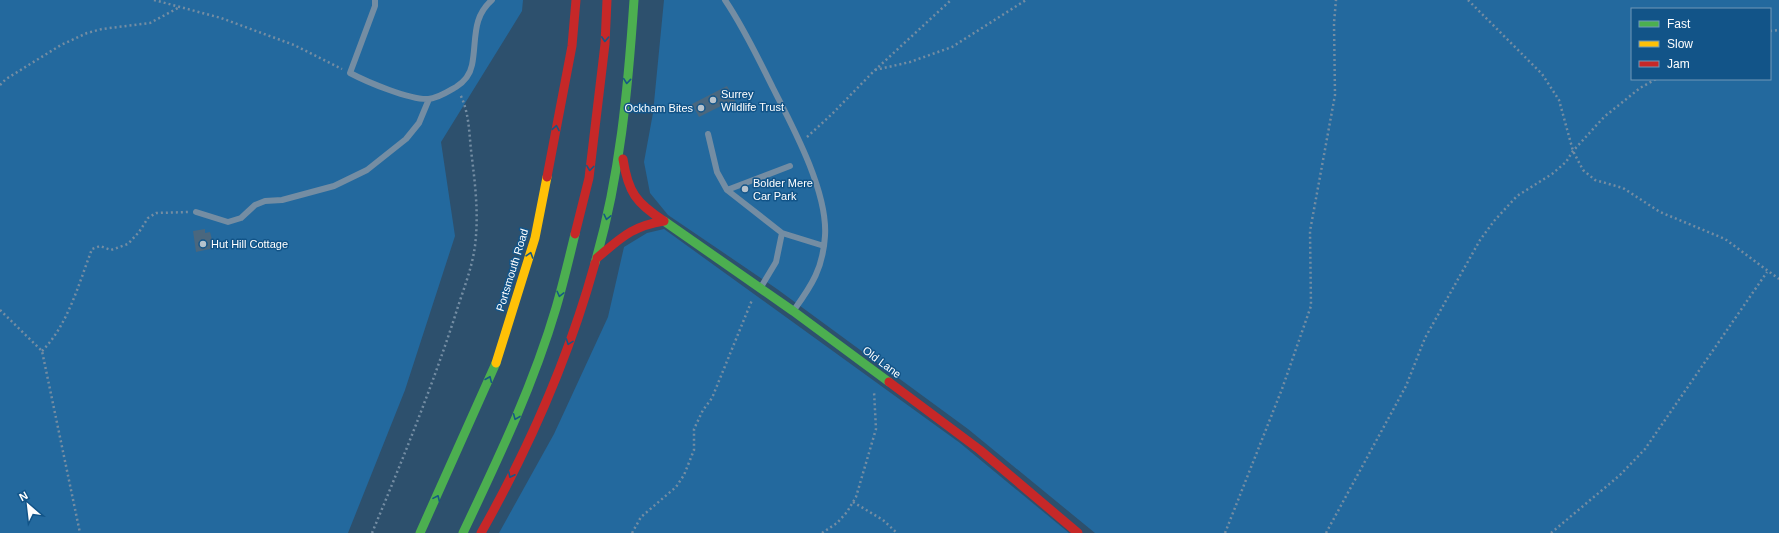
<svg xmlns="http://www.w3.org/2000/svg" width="1779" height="533" font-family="Arial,sans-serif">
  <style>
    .green { fill: #23699e; fill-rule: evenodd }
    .building { fill: #4a677e }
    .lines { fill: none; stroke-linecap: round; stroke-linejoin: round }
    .path { stroke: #748da3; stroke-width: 2.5; stroke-dasharray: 2 3; stroke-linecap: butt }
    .lane { stroke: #748da3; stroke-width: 6 }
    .fast { stroke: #4caf50; stroke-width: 9 }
    .slow { stroke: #ffc107; stroke-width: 9 }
    .jam { stroke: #c62828; stroke-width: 9 }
    .oneway { stroke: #155985 }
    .poi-dot { fill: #b6c2cc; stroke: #125488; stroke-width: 1.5 }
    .labels { text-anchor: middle; stroke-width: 3; stroke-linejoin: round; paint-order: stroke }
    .poi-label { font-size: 11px; fill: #fff; stroke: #125488; text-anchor: start }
    .street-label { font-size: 11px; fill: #fff; stroke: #125488 }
  </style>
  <rect width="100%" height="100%" fill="#2d506d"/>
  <!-- green -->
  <path class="green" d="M0,0H523L522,11L441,142L455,236L405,390L348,533H0Z
    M664,0H1779V533H1095L968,429L777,289L668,215L650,193L644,162L653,113ZM1632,9H1770V79H1632Z
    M664,229L960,443L1069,533H499L554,434L608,317L624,247L647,233Z"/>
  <!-- building -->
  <path class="building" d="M727,86L736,103L723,110L721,106L699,117L692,104Z
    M205,229V233L210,232L214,248L196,252L193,231Z"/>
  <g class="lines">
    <!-- path -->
    <path class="path" d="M154,0L221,18L294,45L342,69
      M1468,0L1542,74L1559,100L1573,151L1583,170L1595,180L1623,188L1660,212L1725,239L1779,279
      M1770,31L1779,30
      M875,70L910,62L952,47L1026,0
      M0,85L6,79L61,45L87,33L102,29L150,23L178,8
      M807,137L832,114L874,71L951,0
      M0,310L42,351L80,533
      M42,351C68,325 79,283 92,249L100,246L111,250L128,244L139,232L148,218L156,213L188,212
      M853,502L883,520L897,533
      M372,533C402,461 431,390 455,316C462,293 472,269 475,246C479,213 475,183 471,150C469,131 469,112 460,94
      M632,533L641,517L676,487L684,475L694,450V429L703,410L712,398L752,300
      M822,533L837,523L847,512L856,497L876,429L874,391
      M1225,533L1282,389L1311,306L1310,231L1335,95L1334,23L1336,0
      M1326,533L1406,386L1425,338L1480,240L1494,221L1517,196L1552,174L1566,162L1573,151L1604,117L1640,88L1656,79
      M1551,533L1620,475L1645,449L1767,272"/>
    <!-- lane -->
    <path class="lane" d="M375,0V6L350,73C367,82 410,100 428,99C437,99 449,91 456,87C464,82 470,75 472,65C477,41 471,18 492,0
      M725,0C744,28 758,58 773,88C793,127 828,192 825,236C823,268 812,285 794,310
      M708,134L717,172L727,190L782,233L824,246
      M727,190L790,166
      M196,212L228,222L241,218L255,205L265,201L282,200L334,186L367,170L406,139L419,123L429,99
      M761,287L776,262L782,233"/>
    <!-- fast -->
    <path class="fast" d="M664,221L793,311L889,382
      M595,263C620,177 628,89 634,0
      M420,533L496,363
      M463,533C498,459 533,386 556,308C563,284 569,259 575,234"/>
    <!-- slow -->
    <path class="slow" d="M496,363L535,238L547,177"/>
    <!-- jam -->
    <path class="jam" d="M623,159C628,192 636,203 664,221
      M547,177L572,46L576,0
      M575,234L589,178L605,44L607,0
      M597,258C621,238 632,226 664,221
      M889,382L980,450L1078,533
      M481,533C529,448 569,357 595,263"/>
  </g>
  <!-- one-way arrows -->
  <defs><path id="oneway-chevron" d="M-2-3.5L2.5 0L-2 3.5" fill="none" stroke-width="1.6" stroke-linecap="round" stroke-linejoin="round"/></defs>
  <g class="oneway">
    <use href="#oneway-chevron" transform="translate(605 39) rotate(93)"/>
    <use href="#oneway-chevron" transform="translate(627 81) rotate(96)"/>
    <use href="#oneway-chevron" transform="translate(556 128) rotate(-79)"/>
    <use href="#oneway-chevron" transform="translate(590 168) rotate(97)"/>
    <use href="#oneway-chevron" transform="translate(607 217) rotate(103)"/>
    <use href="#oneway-chevron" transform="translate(530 255) rotate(-73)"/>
    <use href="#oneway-chevron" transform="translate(560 294) rotate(104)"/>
    <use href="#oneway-chevron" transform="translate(569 342) rotate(110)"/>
    <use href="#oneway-chevron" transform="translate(489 379) rotate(-67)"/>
    <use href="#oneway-chevron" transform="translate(516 417) rotate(112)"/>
    <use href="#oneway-chevron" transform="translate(511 475) rotate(116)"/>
    <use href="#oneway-chevron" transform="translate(437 498) rotate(-66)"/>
  </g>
  <!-- markers -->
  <g class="poi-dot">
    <circle cx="713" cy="100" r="4"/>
    <circle cx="701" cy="108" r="4"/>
    <circle cx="745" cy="189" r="4"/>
    <circle cx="203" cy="244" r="4"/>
  </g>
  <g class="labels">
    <!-- poi labels -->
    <g class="poi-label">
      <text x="721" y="98">Surrey<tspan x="721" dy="13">Wildlife Trust</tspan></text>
      <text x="693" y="112" text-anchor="end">Ockham Bites</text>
      <text x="753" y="187">Bolder Mere<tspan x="753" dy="13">Car Park</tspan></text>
      <text x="211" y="248">Hut Hill Cottage</text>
    </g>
    <!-- street labels -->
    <g class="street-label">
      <text transform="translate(512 270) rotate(-73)" y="4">Portsmouth Road</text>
      <text transform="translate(882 362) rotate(37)" y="4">Old Lane</text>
    </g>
  </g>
  <!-- legend -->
  <rect x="1631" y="8" width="140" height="72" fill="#125488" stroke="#7198b8"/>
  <rect x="1639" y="21" width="20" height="6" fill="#4caf50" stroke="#7198b8"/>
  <text x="1667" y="28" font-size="12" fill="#ffffff">Fast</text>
  <rect x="1639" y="41" width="20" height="6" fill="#ffc107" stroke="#7198b8"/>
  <text x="1667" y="48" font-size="12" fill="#ffffff">Slow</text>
  <rect x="1639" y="61" width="20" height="6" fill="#c62828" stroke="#7198b8"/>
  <text x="1667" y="68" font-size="12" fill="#ffffff">Jam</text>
  <!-- north arrow -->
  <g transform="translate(28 505) rotate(332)" stroke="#125488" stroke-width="3" paint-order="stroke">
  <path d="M0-3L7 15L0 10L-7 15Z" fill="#ffffff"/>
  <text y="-6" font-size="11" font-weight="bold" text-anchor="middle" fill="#ffffff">N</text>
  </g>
</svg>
